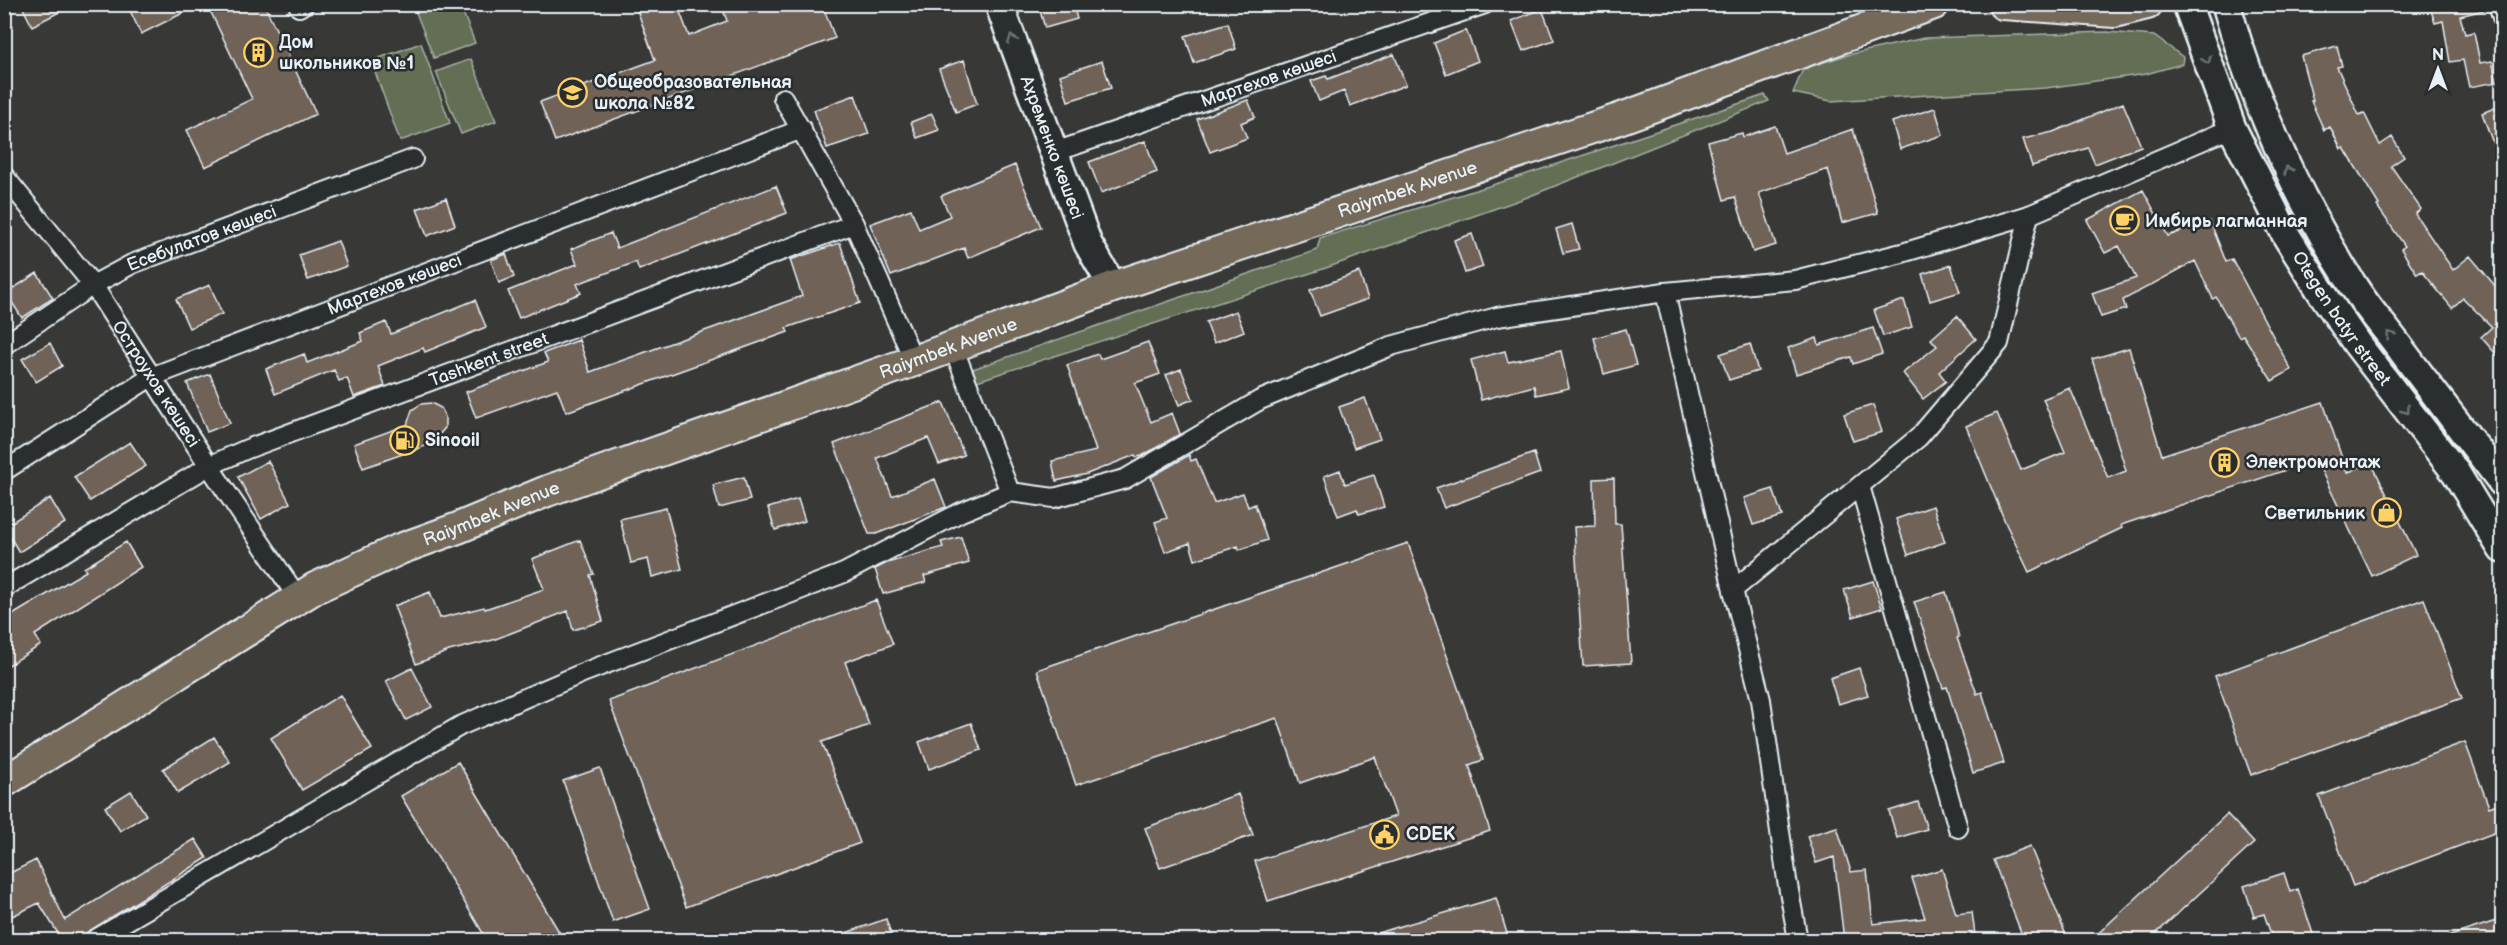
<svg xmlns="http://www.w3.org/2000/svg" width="2507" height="945" font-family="'Balsamiq Sans',sans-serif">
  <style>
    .green { fill: #646e55; stroke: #a6b0a6; stroke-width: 1.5 }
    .building { fill: #706256; stroke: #e8f1f8; stroke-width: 1.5 }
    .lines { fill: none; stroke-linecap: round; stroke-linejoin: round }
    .street-casing { stroke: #e8f1f8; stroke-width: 22 }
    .secondary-casing { stroke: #e8f1f8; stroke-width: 32 }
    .primary-casing { stroke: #e8f1f8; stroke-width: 34 }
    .street { stroke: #2a2d2e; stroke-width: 18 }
    .secondary { stroke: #2a2d2e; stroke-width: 27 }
    .primary { stroke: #746a5a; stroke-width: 30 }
    .oneway { stroke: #6c7275 }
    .labels { text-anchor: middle; stroke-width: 5; stroke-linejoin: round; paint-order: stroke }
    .poi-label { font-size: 18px; font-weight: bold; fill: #e8f1f8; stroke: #2a2d2e; text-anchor: start }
    .street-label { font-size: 18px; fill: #e8f1f8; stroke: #2a2d2e }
  </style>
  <rect width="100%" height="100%" fill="#383836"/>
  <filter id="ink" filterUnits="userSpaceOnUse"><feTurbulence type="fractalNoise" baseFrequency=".0167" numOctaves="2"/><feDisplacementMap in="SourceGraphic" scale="12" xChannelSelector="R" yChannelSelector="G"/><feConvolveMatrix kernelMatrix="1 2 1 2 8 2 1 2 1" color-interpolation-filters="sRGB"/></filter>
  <g filter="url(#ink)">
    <!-- green -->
    <path class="green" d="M413,5H460L475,43L434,58Z
      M2107,32L2154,36L2183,57L2182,64L2146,74L2046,88L1831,101L1793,93L1803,69L1843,56L1924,38Z
      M421,43L450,123L400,141L371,61Z
      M471,59L496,121L461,134L436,72Z
      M1765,95L1769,101L1525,198L1320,270L971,383L970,373L973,369L1317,250L1320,238L1518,177Z"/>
    <!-- building -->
    <path class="building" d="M21,4H75L32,26Z
      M127,4H201L141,34Z
      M207,4H264L316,114L205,167L187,130L252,99Z
      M635,4H677L689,36L727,21L721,4H822L835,38L555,141L540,102L655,60Z
      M1038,4H1073L1077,19L1045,28Z
      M2429,4H2483L2484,10L2460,16L2465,34L2474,32L2480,63L2492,61L2497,82L2469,87L2463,60L2450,62L2443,21L2435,23Z
      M1542,9L1554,40L1523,51L1511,21Z
      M1228,23L1236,49L1194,63L1185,36Z
      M1466,30L1478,61L1446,74L1434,43Z
      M2337,46L2342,66L2337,67L2359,115L2364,113L2380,145L2392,137L2404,157L2391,166L2421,209L2415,214L2453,270L2470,256L2502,294V361L2481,337L2492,327L2463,298L2452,308L2422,271L2417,274L2401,249L2405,246L2377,206L2379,205L2344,148L2341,149L2330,127L2324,130L2311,101H2313L2301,56Z
      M1394,54L1406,85L1350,106L1344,91L1319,101L1311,81L1326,76L1328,79Z
      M964,60L977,104L956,112L939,69Z
      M1102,61L1111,88L1068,101L1060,75Z
      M855,95L869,134L827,148L814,110Z
      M1248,100L1255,117L1241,123L1247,138L1210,152L1197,119Z
      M2123,103L2141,146L2095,164L2088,148L2032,166L2023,139L2053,132Z
      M2502,105V162L2500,163L2482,113Z
      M1935,108L1943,135L1900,149L1892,122Z
      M932,114L939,130L917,138L911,122Z
      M1775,126L1784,153L1853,129L1878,213L1842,223L1828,169L1759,193L1776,245L1753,252L1735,197L1724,200L1708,142L1742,133L1743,137Z
      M1145,141L1157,172L1101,193L1089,162Z
      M1015,165L1041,227L968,258L964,248L891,276L870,224L911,209L919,229L950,216L941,196Z
      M776,186L787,213L639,270L636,262L577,284L581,293L519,318L508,291L577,264L571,249L611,233L617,248Z
      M2143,190L2168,236L2210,221L2226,262L2232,259L2291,370L2272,381L2243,335L2239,337L2216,297L2213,299L2195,261L2123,300L2126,309L2101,317L2092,293L2136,278L2119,246L2105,253L2087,220Z
      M446,198L455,225L427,236L417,209Z
      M1572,224L1579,249L1563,253L1556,229Z
      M1472,234L1483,267L1465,273L1454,240Z
      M338,241L347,266L308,280L299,255Z
      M840,243L860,303L786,328L788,332L566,412L557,389L476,418L466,392L548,362L544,353L579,340L590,372L802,296L790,260Z
      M506,254L514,277L499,283L491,260Z
      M1951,265L1960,292L1930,301L1922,274Z
      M1359,272L1368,299L1320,316L1310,290Z
      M37,273L53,298L22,318L6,293Z
      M210,285L222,314L189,328L176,299Z
      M475,300L486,327L425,352L423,348L378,366L385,386L354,397L347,378L339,381L334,370L275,394L266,369L304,354L307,363L363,341L360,333L386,322L391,334Z
      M1904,300L1912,327L1883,336L1874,310Z
      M1236,311L1244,331L1214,343L1206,322Z
      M1957,316L1976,339L1939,372L1946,381L1923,399L1903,373L1937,346L1931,339Z
      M1873,328L1882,354L1853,364L1851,357L1796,374L1788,348L1817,338L1819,345Z
      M1626,329L1636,365L1604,374L1594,338Z
      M1148,342L1160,374L1135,383L1151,422L1172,413L1180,434L1142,456L1136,457L1135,455L1087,474L1056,481L1052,461L1096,451L1067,365L1098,354L1100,359Z
      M50,343L62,366L36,382L22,359Z
      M1750,344L1758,371L1729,380L1720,354Z
      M2129,348L2162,455L2323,402L2347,473L2371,462L2416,555L2372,576L2316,460L2121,525L2122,528L2029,572L2006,524L1966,426L1997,413L2021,470L2065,452L2043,399L2070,388L2108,478L2126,471L2092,359Z
      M1505,351L1508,362L1561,351L1569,388L1536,395L1534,386L1481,400L1471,360Z
      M1181,369L1193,399L1179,405L1166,375Z
      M210,374L230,423L207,432L187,383Z
      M1365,398L1380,439L1354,448L1339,407Z
      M943,402L964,455L939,464L928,438L877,458L892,496L935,479L946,507L876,534H869L834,444Z
      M431,403L441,408L445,417V428L438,436L426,441L428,445L363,468L354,444L407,425L412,410L421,404Z
      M1873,405L1882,432L1853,441L1844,414Z
      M130,442L146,466L90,501L74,477Z
      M1534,453L1540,473L1444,508L1436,488Z
      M1189,455L1191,461L1196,459L1214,503L1243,493L1248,507L1255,504L1267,540L1239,550L1238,546L1195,560L1190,543L1165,552L1155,522L1167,518L1151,477Z
      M268,461L290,503L261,519L238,477Z
      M1340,470L1345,484L1374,475L1384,507L1359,514L1357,509L1338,516L1324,476Z
      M744,477L750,500L719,508L713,485Z
      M1614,478L1615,524H1621L1631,663L1583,666L1574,527L1595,526L1594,479Z
      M1773,489L1782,516L1753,525L1744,498Z
      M50,498L65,523L19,552L4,527Z
      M798,499L805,521L775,530L768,508Z
      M1933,506L1945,542L1908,555L1896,519Z
      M666,508L682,569L652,577L648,559L631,563L620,519Z
      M961,537L969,563L924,576L926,582L883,594L875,569L887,563L943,547L941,542Z
      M580,540L594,574L590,575L603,621L573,630L568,611L493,640L449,651L416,664L394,606L430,592L440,618L484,607L485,609L544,589L532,559Z
      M126,542L141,567L35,635L41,645L4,668V620L86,571L84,568Z
      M1408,543L1483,760L1469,765L1490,831L1268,901L1255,861L1396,816L1375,757L1300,783L1277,718L1076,785L1037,670Z
      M1873,581L1882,608L1853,617L1844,590Z
      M1946,592L1959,637L1957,638L1977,694L1982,692L2004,763L1973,773L1947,687L1943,688L1914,602Z
      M2424,599L2462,698L2251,775L2215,676Z
      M876,600L893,644L845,662L869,725L822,742L860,843L686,907L609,701Z
      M412,668L432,707L406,720L386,681Z
      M1859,668L1868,695L1838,704L1830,678Z
      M340,695L372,749L302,790L271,738Z
      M971,723L981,750L929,769L919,742Z
      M214,737L230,762L178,793L163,769Z
      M2465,742L2489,807L2502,802V830L2353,886L2319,796Z
      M458,762L564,940H487L401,796Z
      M600,768L650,909L613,922L563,781Z
      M131,791L146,815L120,831L105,807Z
      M1238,794L1253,835L1160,868L1145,828Z
      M1918,802L1927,829L1897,838L1889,811Z
      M2227,814L2254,843L2149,940H2091Z
      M1837,827L1851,872L1867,870L1873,924L1925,918L1912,878L1942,869L1956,914L1972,912L1975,935L1931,940H1844L1834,857L1816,863L1807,836Z
      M195,839L207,858L75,940H62L39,903L4,920V876L36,860L65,920Z
      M2030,846L2068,940H2024L1993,860Z
      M2284,873L2290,892L2298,889L2315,940H2273L2264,914L2254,917L2244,886Z
      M1496,898L1509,940H1367V936Z
      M886,919L893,940H831V938Z
      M2502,919V940H2448L2447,937Z"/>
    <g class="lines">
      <defs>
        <g id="street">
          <path d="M2498,4L2502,17"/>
          <path d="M299,7L304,4"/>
          <path d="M783,98L854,224L914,361"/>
          <path id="s1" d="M1055,152L1485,4"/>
          <path id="s2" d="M4,176L93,285L209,466L298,598"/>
          <path d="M1665,292L1733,590L1761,700L1787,880L1798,940"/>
          <path id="s3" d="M4,345L93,285L132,264L413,159"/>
          <path d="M953,347L1010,492"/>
          <path id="s4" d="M4,471L151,377L802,129"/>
          <path d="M1860,486L1958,828"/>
          <path id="s5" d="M4,588L209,466L247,449L854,224"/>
          <path d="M1733,590L1919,437L1999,343L2029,215"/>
          <path d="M94,940L460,726L585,672L844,573L961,512L1010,492L1054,498L1125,479L1260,400L1391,346L1497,317L1665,292L1795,280L1902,253L2029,215L2232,128"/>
        </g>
        <g id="secondary">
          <path id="s6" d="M999,4L1088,244L1113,287"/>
          <path id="s7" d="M2187,4L2232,128L2286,235L2320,290L2357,344L2456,473L2502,549"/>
          <path d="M2226,4C2254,103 2296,195 2351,282C2364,304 2382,324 2397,344C2432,391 2467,436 2502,482"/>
        </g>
        <g id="primary">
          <path d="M2003,4L2115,12L2147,4"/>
          <path id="s8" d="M4,782L315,588L400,549L458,528L547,491L914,361L1113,287L1616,120L1934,4"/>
        </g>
      </defs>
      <!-- street casing -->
      <use href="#street" class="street-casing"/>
      <!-- secondary casing -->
      <use href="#secondary" class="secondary-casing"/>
      <!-- primary casing -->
      <use href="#primary" class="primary-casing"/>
      <!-- street -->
      <use href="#street" class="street"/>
      <!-- secondary -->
      <use href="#secondary" class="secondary"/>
      <!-- primary -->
      <use href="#primary" class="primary"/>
    </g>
    <!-- one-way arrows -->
    <defs><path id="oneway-chevron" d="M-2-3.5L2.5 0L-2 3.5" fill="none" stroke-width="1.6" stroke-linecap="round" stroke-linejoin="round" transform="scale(1.5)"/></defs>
    <g class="oneway">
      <use href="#oneway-chevron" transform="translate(1012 39) rotate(-111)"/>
      <use href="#oneway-chevron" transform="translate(2207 60) rotate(70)"/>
      <use href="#oneway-chevron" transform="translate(2288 170) rotate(-117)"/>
      <use href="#oneway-chevron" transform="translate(2390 335) rotate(-127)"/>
      <use href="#oneway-chevron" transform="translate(2406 410) rotate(53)"/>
    </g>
  </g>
  <!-- icons -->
  <defs>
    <symbol id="building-ring" viewBox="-11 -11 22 22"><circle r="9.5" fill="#2a2d2e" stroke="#ffd166" stroke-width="1.5"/><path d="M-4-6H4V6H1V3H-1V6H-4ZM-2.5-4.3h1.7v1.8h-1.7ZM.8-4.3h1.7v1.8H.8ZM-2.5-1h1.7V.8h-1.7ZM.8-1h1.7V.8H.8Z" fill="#ffd166"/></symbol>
    <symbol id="school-ring" viewBox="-11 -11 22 22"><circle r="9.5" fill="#2a2d2e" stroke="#ffd166" stroke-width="1.5"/><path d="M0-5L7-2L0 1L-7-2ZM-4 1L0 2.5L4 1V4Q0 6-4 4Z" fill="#ffd166"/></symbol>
    <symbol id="cafe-ring" viewBox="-11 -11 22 22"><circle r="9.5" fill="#2a2d2e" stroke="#ffd166" stroke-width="1.5"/><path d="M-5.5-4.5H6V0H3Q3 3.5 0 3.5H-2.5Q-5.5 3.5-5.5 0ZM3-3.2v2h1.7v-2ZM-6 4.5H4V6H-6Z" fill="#ffd166"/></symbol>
    <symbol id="fuel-ring" viewBox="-11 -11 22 22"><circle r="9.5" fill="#2a2d2e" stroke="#ffd166" stroke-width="1.5"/><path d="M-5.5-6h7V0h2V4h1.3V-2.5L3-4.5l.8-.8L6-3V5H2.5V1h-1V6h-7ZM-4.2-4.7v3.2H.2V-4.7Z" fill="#ffd166"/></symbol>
    <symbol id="shop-ring" viewBox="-11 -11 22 22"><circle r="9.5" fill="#2a2d2e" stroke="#ffd166" stroke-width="1.5"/><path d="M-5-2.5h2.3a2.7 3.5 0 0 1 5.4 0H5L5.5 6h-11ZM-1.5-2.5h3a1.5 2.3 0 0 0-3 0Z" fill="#ffd166"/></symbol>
    <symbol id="civic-ring" viewBox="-11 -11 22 22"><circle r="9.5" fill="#2a2d2e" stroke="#ffd166" stroke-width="1.5"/><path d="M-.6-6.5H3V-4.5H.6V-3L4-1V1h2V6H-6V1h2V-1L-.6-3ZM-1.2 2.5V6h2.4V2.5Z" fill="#ffd166"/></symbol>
  </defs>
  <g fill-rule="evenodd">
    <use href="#building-ring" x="242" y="36" width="33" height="33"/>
    <use href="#school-ring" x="556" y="76" width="33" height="33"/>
    <use href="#cafe-ring" x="2108" y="204" width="33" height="33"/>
    <use href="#fuel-ring" x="388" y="424" width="33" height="33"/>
    <use href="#building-ring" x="2208" y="446" width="33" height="33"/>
    <use href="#shop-ring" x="2370" y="496" width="33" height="33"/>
    <use href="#civic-ring" x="1368" y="818" width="33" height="33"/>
  </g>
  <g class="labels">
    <!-- poi labels -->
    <g class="poi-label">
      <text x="279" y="48">Дом<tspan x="279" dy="21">школьников №1</tspan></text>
      <text x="594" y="88">Общеобразовательная<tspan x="594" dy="21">школа №82</tspan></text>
      <text x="2145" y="227">Имбирь лагманная</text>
      <text x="425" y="446">Sinooil</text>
      <text x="2246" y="468">Электромонтаж</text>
      <text x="2365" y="519" text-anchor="end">Светильник</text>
      <text x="1406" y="840">CDEK</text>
    </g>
    <!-- street labels -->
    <g class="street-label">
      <text dy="6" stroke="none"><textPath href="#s1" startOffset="226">Мартехов көшесі</textPath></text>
      <text dy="6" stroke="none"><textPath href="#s6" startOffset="153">Ахременко көшесі</textPath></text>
      <text dy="6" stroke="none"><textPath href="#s8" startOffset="1530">Raiymbek Avenue</textPath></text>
      <text dy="6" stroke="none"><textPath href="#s3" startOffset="226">Есебулатов көшесі</textPath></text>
      <text dy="6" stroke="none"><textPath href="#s4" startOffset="435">Мартехов көшесі</textPath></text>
      <text dy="6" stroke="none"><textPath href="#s7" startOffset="352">Otegen batyr street</textPath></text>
      <text dy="6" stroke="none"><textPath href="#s8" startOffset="1044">Raiymbek Avenue</textPath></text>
      <text dy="6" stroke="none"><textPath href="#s5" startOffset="538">Tashkent street</textPath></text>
      <text dy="6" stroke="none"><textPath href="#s2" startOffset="258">Остроухов көшесі</textPath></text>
      <text dy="6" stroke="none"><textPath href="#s8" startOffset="558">Raiymbek Avenue</textPath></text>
    </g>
  </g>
  <!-- margin -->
  <rect width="2507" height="945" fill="none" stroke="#2a2d2e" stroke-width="24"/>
  <rect x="12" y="12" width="2483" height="921" fill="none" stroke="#e8f1f8" stroke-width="2" filter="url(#ink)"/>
  <!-- north arrow -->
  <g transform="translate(2438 69)" stroke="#2a2d2e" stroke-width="4.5" paint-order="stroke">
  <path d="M0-4.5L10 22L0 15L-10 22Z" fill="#e8f1f8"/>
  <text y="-9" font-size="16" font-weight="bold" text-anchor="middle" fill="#e8f1f8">N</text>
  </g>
</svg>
